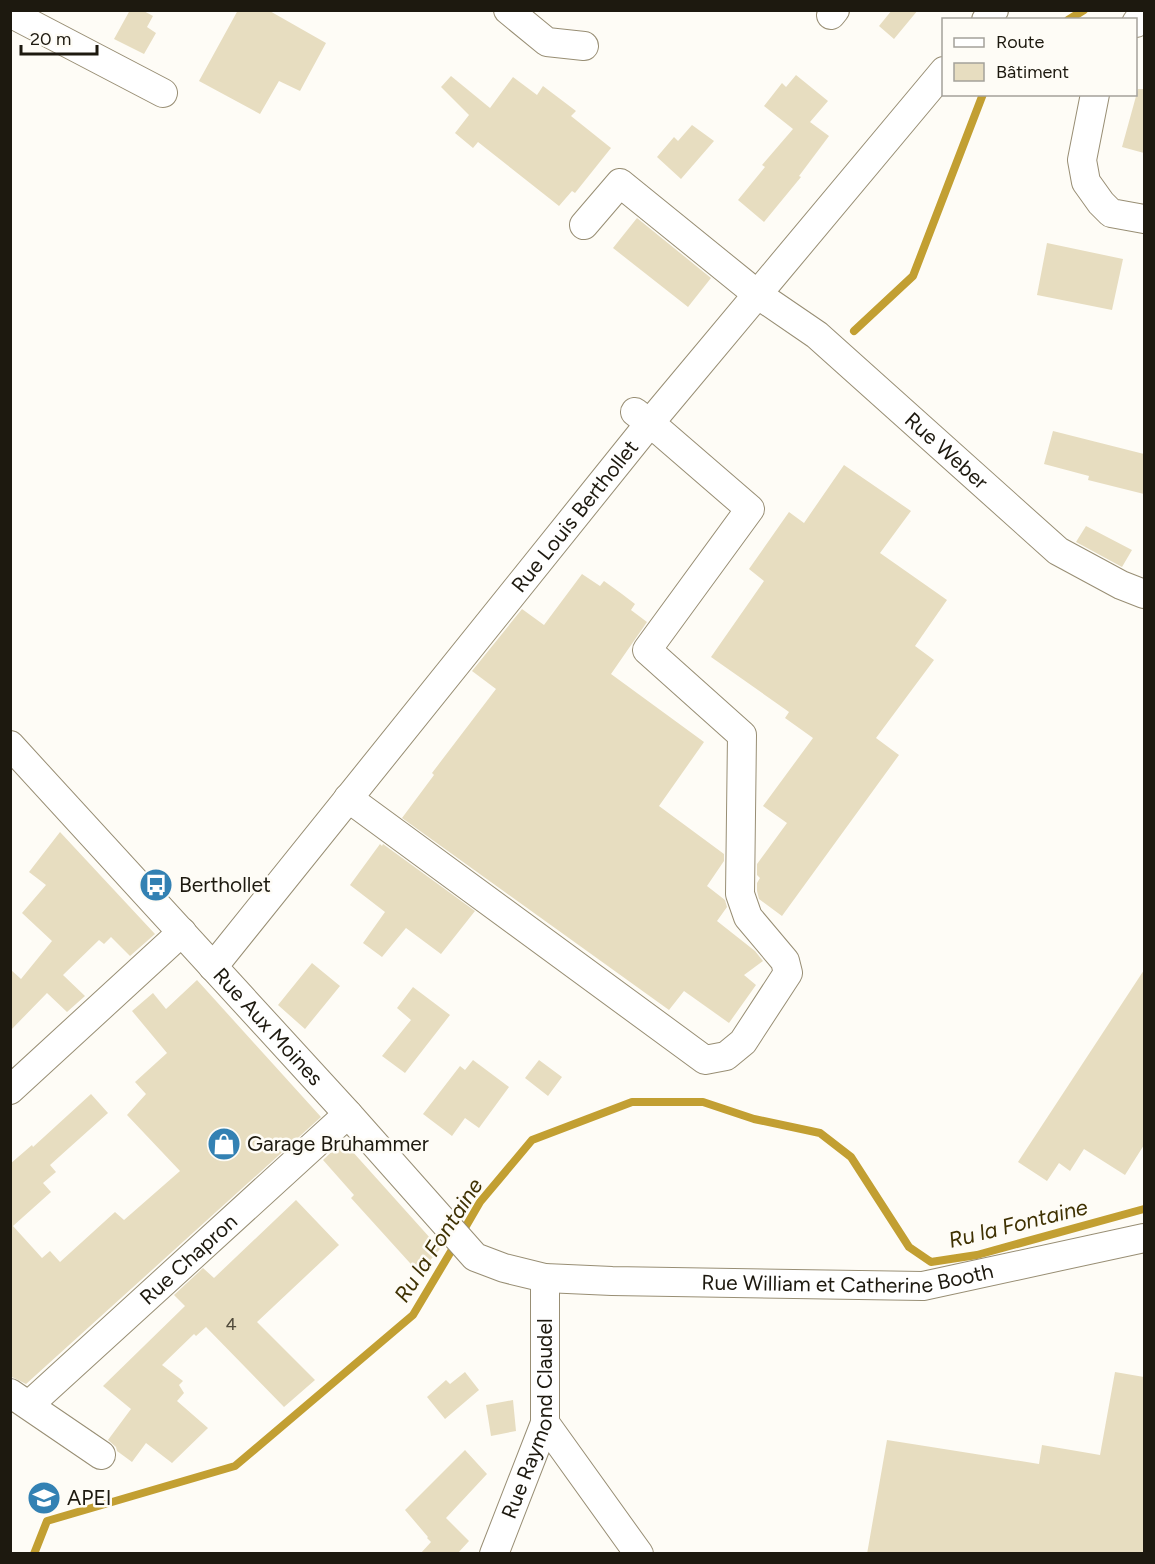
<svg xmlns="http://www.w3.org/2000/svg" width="1155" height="1564" font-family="Figtree,sans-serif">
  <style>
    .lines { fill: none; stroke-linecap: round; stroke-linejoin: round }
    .stream { stroke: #c29f32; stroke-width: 8 }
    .building { fill: #e7ddc0 }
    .minor-casing { stroke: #988e74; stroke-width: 30 }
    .minor { stroke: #fff; stroke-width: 28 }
    .labels { text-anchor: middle; stroke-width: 5; stroke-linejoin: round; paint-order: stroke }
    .number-label { font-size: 18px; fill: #504a3b }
    .street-label { font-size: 21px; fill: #1d190f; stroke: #fefcf6 }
    .poi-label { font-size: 21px; fill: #1d190f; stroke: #fefcf6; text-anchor: start }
    .water-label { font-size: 22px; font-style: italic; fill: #3f3102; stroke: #fefcf6 }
  </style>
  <rect width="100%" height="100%" fill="#fefcf6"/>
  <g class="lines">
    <!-- stream -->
    <path class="stream" d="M1068,20L1084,10
      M854,331L913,276L983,94
      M462,1233L480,1202L532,1140L632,1102H703L754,1119L820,1133L851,1157L909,1247L931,1262L977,1255L1144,1209
      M34,1554L47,1521L235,1466L413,1315L456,1243"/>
  </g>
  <!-- building -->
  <path class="building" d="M130,10H142L153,16L147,27L156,33L144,54L114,39Z
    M238,10H268L326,43L300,91L279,81L260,114L199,81Z
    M892,10H918L894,39L879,26Z
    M796,75L828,101L810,122L829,136L799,176L801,177L764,222L738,200L765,167L762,165L793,129L764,106L782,83L786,87Z
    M451,76L490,108L513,77L537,95L543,86L576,111L571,116L611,148L575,193L572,191L559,206L478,142L473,148L455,133L469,115L441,87Z
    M1138,89H1144V153L1122,147Z
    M692,125L714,141L681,179L657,157L674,137L678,141Z
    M637,218L711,278L688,307L613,248Z
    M1047,243L1123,259L1112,310L1037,295Z
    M1053,431L1144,454V494L1088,480L1089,476L1044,464Z
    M844,465L911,511L880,553L947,600L915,646L934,660L876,738L899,755L782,916L759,899L757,891V883L760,878L757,875V864L787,823L763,806L813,738L785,718L789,712L711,657L764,581L749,569L789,512L804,523Z
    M1086,526L1132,550L1122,567L1076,542Z
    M582,574L600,586L604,581L622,594L635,604L631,610L647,622L611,674L704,742L659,806L724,854V861L707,886L725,900L727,907L717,921L755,951L763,961L744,975L756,985L729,1023L684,991L669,1010L402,818L434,775L432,773L496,689L472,671L522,609L544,625Z
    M60,832L155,934L130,956L111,937L104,944L99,940L63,975L85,996L67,1012L47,993L10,1031V969L21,979L52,941L22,913L46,885L29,872Z
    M380,844L382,846L383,844L475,911L441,954L406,928L382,957L363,943L385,912L350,885Z
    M312,963L340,986L305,1029L278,1005Z
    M1144,970V1145L1125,1175L1084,1149L1070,1171L1059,1163L1047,1181L1018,1162Z
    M197,980L321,1117L26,1384L10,1376V1164L32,1145L33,1147L91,1094L108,1113L50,1165L56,1172L43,1183L51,1192L13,1226L42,1258L50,1251L60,1262L115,1212L124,1220L180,1171L127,1115L146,1094L135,1082L167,1053L132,1011L153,993L166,1009Z
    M413,987L450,1015L405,1073L382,1056L411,1020L397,1008Z
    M473,1060L509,1087L479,1128L465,1118L452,1136L423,1114L460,1066L465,1070Z
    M539,1060L562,1077L548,1096L525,1078Z
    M343,1141L440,1249L419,1273L351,1198L354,1195L323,1160Z
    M296,1200L339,1245L257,1322L315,1380L284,1407L206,1327L196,1336L194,1334L162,1365L183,1381L179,1385L184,1393L177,1401L208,1428L172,1463L146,1443L132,1462L117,1451L116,1447L108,1440L131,1409L103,1386L185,1306L174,1295L203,1268L214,1278Z
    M465,1372L479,1390L445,1419L427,1397L446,1380L450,1384Z
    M1115,1372L1144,1377V1554H867L887,1440L1039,1464L1042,1445L1100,1455Z
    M513,1400L516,1431L491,1436L486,1405Z
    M465,1450L487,1474L446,1518L469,1541L457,1554H420L431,1542L427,1538L428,1537L405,1510Z"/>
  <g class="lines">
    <defs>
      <g id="minor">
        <path d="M508,10L547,42L584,46"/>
        <path d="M10,13L163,93"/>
        <path d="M831,15L835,10"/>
        <path d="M986,20L994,10"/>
        <path d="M1136,23L1144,12"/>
        <path d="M1095,94L1082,160L1086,182L1101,203L1111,213L1144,219"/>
        <path id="s1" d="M584,225L620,183L757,294L817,335L1058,551L1121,585L1144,594"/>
        <path id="s2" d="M10,745L348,1114L475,1257L504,1268L545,1278L612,1281L923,1286L1144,1238"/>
        <path d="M348,798L705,1060L726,1056L743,1042L788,973L785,961L748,917L740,894L742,735L647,650L750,509L662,433L635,412"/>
        <path id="s3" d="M213,967L649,424L944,71"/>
        <path d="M10,1090L182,932"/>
        <path d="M10,1393L101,1455"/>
        <path id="s4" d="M29,1405L348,1114"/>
        <path d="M545,1423L639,1554"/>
        <path id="s5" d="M494,1554L545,1423V1278"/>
      </g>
    </defs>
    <!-- minor casing -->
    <use href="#minor" class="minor-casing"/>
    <!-- minor -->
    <use href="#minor" class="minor"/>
  </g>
  <!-- icons -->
  <defs>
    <symbol id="bus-disc" viewBox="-11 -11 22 22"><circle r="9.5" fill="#3381b3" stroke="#fefcf6"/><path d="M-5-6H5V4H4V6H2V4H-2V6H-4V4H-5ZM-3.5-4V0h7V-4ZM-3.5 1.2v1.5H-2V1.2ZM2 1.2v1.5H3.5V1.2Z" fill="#fff"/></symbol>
    <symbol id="shop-disc" viewBox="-11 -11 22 22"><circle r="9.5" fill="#3381b3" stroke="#fefcf6"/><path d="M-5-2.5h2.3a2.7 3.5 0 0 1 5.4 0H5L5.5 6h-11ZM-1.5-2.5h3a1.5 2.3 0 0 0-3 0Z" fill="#fff"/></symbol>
    <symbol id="school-disc" viewBox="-11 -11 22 22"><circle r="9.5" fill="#3381b3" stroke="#fefcf6"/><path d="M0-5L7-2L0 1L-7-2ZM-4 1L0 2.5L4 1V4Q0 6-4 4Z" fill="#fff"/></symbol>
  </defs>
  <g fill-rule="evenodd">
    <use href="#bus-disc" x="137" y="866" width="38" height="38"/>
    <use href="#shop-disc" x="205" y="1125" width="38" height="38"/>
    <use href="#school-disc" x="25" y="1479" width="38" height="38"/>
  </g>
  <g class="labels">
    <!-- number labels -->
    <g class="number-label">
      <text x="231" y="1330">4</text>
    </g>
    <!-- street labels -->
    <g class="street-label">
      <text dy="7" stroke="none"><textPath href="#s1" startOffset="478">Rue Weber</textPath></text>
      <text dy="7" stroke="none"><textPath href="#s3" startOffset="578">Rue Louis Berthollet</textPath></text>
      <text dy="7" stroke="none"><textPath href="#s2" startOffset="382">Rue Aux Moines</textPath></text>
      <text dy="7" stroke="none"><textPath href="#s4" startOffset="216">Rue Chapron</textPath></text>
      <text dy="7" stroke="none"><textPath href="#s2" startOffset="1068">Rue William et Catherine Booth</textPath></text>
      <text dy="7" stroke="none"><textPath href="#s5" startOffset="142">Rue Raymond Claudel</textPath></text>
    </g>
    <!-- poi labels -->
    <g class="poi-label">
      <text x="179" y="892">Berthollet</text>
      <text x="247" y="1151">Garage Bruhammer</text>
      <text x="67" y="1505">APEI</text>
    </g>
    <!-- water labels -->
    <g class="water-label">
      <text transform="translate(1018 1223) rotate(-14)" y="8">Ru la Fontaine</text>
      <text transform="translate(438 1240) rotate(-57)" y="8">Ru la Fontaine</text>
    </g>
  </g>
  <!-- border -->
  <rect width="1155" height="1564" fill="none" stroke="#1d190f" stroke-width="24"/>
  <!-- legend -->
  <rect x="942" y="18" width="195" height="78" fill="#fefcf6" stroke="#a4a19a" stroke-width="1.5"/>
  <rect x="954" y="38" width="30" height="9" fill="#ffffff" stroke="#a4a19a" stroke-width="1.5"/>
  <text x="996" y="48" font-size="18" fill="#1d190f">Route</text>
  <rect x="954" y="63" width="30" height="18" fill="#e7ddc0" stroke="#a4a19a" stroke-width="1.5"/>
  <text x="996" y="78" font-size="18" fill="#1d190f">Bâtiment</text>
  <!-- scale -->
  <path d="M21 45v9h76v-9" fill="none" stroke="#1d190f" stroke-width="3"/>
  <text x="30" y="45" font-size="18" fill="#1d190f" stroke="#fefcf6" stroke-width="4.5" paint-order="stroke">20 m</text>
</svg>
